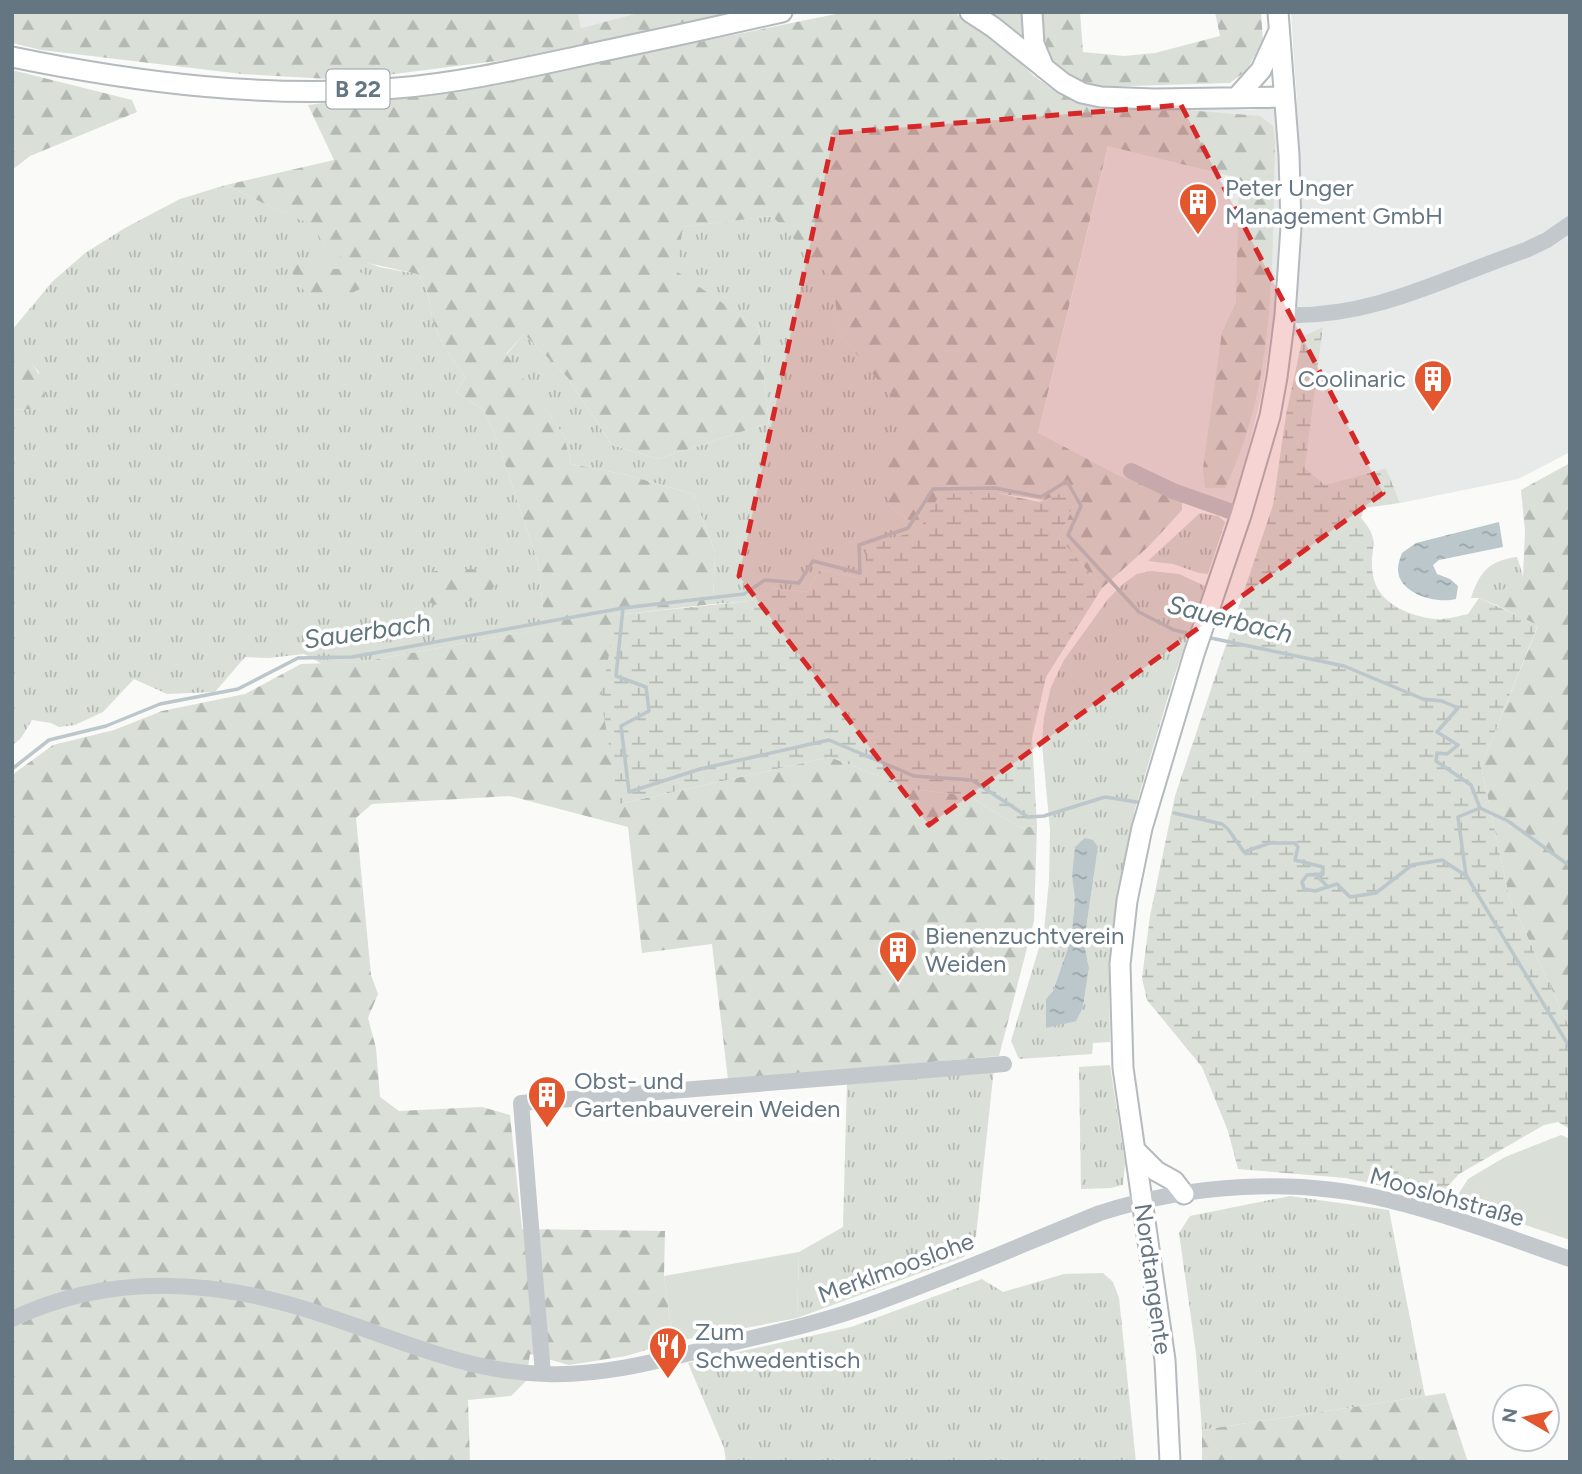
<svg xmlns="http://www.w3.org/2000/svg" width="1582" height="1474" font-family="Figtree,sans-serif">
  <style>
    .built { fill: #e8e9e9 }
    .grass { fill: url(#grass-tufts); fill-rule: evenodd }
    .forest { fill: url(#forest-firs) }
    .wetland { fill: url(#wetland-marsh) }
    .garden { fill: #dadfd7 }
    .water { fill: url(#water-ripples) }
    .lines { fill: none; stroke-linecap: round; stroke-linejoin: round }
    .stream { stroke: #bbc7cb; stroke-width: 3.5 }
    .major-casing { stroke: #b5babe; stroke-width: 23 }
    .minor { stroke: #c3c8cc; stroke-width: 16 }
    .major { stroke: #fff; stroke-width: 19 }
    .marked { fill: #d62828; fill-opacity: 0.2; stroke: #d62828; stroke-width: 5; stroke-dasharray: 14 9; stroke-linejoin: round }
    .labels { text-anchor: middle; stroke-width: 7; stroke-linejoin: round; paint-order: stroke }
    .shield { fill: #fff; stroke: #939fa8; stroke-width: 2 }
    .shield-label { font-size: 23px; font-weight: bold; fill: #657683 }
    .poi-label { font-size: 24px; fill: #657683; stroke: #fff; text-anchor: start }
    .street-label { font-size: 24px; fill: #657683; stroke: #fff }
    .water-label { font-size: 26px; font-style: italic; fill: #60757c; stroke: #fff }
  </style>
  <defs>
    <pattern id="grass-tufts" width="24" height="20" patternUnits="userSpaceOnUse" patternTransform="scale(1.75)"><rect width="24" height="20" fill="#dadfd7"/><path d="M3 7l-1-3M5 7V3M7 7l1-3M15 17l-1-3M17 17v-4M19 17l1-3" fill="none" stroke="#b4b9b4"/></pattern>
    <pattern id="forest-firs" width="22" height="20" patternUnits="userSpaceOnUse" patternTransform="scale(1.75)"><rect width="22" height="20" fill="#dadfd7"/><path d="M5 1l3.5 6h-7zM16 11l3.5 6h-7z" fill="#b4b9b4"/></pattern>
    <pattern id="wetland-marsh" width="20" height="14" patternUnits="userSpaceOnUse" patternTransform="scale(1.75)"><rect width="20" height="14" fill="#dadfd7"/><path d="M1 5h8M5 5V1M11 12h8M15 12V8" fill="none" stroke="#b4b9b4"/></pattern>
    <pattern id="water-ripples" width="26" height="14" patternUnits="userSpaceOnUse" patternTransform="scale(1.75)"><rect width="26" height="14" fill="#bbc7cb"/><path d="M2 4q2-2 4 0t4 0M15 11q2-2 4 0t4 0" fill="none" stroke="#9ca6aa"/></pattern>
  </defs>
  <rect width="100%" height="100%" fill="#fafaf8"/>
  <!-- built -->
  <path class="built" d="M578,12H642L581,28Z
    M1291,12H1570V452L1518,479L1400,503L1386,468L1325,485L1305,468L1323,327L1303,336L1271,333L1262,392L1231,520L1116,474L1038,434L1119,103L1251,110L1297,103Z"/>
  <!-- grass -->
  <path class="grass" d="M982,12H1023L1027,48Z
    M226,185C255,198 283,215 314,224L324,246L379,267L417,274C432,294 427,298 433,320C438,340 453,360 465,377L456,392L484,410L497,440L538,563L543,608L558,626L362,662L322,664L304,654L269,658L245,657L215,692L167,694L134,679L103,712L75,725L59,727L51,723L32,720L21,738L12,746V410L41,409L39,372L25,357L12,358V330L52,282L85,253L125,228L180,199Z
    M772,216L834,280L839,333L917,426L888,504L920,530L867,547L865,579L820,569L807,592L772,588L749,601L713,604L715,552L693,494L627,475L571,464L564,436L506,355L524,334L568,378L612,445L658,459L769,423L759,328L675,271L682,227Z
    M1200,513L1218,516L1225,522L1208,574L1199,573L1173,564L1148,561Z
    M1517,557L1523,576L1502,591L1496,605L1479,598H1471C1480,571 1489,561 1517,557Z
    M1151,571L1179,574L1205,586L1173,680L1135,809L1116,905L1109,968L1110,1042L1093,1043L1092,1054L1019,1059L1011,1041L1044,931L1049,881L1050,830L1042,744L1044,717L1051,687L1064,660L1108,599L1123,584L1137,574ZM1098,847L1084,943L1089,968L1083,1007L1047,1028L1046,1000L1053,991L1071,939L1075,899L1072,877Z
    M1110,1065L1125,1164L1123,1185L1111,1188L1081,1189L1079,1067Z
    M994,1068L976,1236L964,1257L797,1318L799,1252L843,1227L847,1082Z
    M1290,1196L1389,1210L1425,1396L1202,1430L1196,1353L1179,1233L1190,1216Z
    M1103,1273L1113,1282L1119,1298L1136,1462H726L724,1448L688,1363L851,1327L982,1279L1003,1292L1064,1274Z"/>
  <!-- forest -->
  <path class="forest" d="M12,12H578L581,28L642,12H736L584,50L347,80L242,74L41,50L12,43Z
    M846,12H953L986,32L1034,76L1058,93L1086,102L1260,116L1273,126L1275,141C1272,257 1277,382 1225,488H1205L1203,468L1222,332L1236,303L1239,178L1108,146L1038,433L1116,474L1182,501V510L1149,546L1102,588L1059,537L1074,505L998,493L920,530L888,504L884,456L916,426L839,333L833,280L772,216L683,227L676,271L759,328L769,423L658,459L612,445L568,378L524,334L506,354L564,436L571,464L627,475L693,494L715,552L713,604L616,615L619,804L830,757L912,789L969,796L1021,828L1037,826L1034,921L999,1056L728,1080L712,944L642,953L628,827L510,796L372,804L356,818L371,975L378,994L368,1018L376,1048L380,1097L399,1111L482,1107L510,1115L522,1229L665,1231L664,1276L673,1342L626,1356L569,1365L530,1354L526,1381L511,1396L468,1400L470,1462H12V775L53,745L114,730L162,711L245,694L301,664L362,662L557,626L543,608L538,563L497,440L484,410L456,392L465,377C453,360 438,340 433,320C427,298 432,294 417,274L341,257L324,246L313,224C283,215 255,198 226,185L334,160L308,105L526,77Z
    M1043,12H1080L1083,52L1124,56L1155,53L1220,36L1215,12H1261L1263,41L1246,71L1230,83L1098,87L1069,79L1049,59L1041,20Z
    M12,70L132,100L137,112L30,156L12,170Z
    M316,258L332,269H354L368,276L367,285C333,305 306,309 290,267L298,262Z
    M25,356C40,373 50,387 42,409L12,410V358Z
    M1570,463V1029L1509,897L1481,766L1538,626L1496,605L1501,591L1523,576L1525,531L1521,490Z
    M472,569L491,573L495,586L480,599L456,603L434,605L421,597L423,579L435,571Z
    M1445,1393L1468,1462H1202V1430Z"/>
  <!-- wetland -->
  <path class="wetland" d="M1323,327L1305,468L1325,485L1386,468L1400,503L1364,508L1361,518C1383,542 1368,548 1373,575C1377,603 1410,617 1436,619C1446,620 1458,616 1468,614L1479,598L1538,625L1481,766L1509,897L1570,1029V1129L1558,1122L1544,1125L1459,1174L1437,1198L1346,1178L1238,1169L1228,1131L1202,1067L1147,1000L1142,978L1150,916L1175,796L1273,505L1286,415L1303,336Z
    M1067,491L1074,505L1059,537L1102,588L1046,677L1032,738L1037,826L1021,828L969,796L912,789L830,757L619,804L601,699L616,615L749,601L771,588L807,592L820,569L865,579L866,547L919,530L940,494L998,493L1039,502Z"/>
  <!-- garden -->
  <path class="garden" d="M1561,1135L1570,1139V1240L1454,1201L1468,1179L1505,1157Z
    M799,1252L797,1318L673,1342L664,1276Z"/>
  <!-- water -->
  <path class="water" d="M1499,522L1503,547L1439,560L1433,565L1437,574L1450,579L1458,586L1456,599C1436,604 1399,594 1398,570C1398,564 1400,558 1402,553L1416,543Z
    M1085,838L1093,840L1098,847L1084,943L1089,968L1083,1007L1076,1021L1046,1028V999L1053,991L1071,939L1075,899L1072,877L1075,847Z"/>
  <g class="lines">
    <!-- stream -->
    <path class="stream" d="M623,608L616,676L646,687L649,711L621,726L629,792L700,769L829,740L914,776L972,780L1028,817L1044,816L1105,797L1137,802
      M1206,637L1344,666L1423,699L1442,701L1458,708L1437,732L1458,745L1447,754L1437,753L1436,761L1471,785L1480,808L1458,817L1466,875L1570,1048
      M12,769L49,740L106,726L160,704L238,689L298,658L352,657L623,608L744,594L765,580L799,583L813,561L860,573L859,545L908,528L933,489L995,488L1041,497L1067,481L1081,506L1068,535L1139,612L1174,630L1195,635
      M1480,808L1508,821L1570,866
      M1174,813L1222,824L1228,829L1244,852L1270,843H1295L1298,847L1295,860L1323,867V874L1307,875L1302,882L1304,889L1315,891L1337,884L1350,897L1376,893L1412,865L1442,860L1465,875
      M1315,874L1328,887"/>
    <defs>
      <path id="major" d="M970,12L993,27L1063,83L1082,93L1101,97L1154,99L1284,97
        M1032,12L1034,44L1044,68
        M12,57C138,83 268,99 397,88C458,83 520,69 580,56C647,42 715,27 782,12
        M1237,97L1261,70L1278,33
        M1135,1150L1156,1171L1174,1181L1184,1194
        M1170,1462L1165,1360L1123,1068L1120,964L1127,901L1142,828L1194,654L1241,515L1270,416L1277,377L1285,315L1291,227L1289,155L1278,12"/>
    </defs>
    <!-- major casing -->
    <use href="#major" class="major-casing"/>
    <!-- minor -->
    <path class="minor" d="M1285,315C1374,318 1444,278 1526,250L1547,240L1570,224
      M1131,471L1173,491L1241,515
      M12,1319C100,1277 192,1278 284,1303C372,1326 453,1372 546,1374C604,1376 658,1361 714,1347C769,1334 825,1322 878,1302C953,1275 1026,1243 1100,1213C1190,1184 1295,1177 1388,1200C1450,1215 1510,1238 1570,1259
      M543,1374L521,1103L1004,1064"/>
    <!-- major -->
    <use href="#major" class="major"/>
  </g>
  <!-- marked area -->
  <path class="marked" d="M1181,105L1383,493L929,825L739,576L834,133Z"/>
  <!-- icons -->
  <defs>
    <symbol id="building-pin" viewBox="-11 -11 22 30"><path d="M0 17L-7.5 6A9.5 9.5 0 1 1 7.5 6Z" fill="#e4572e" stroke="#fff"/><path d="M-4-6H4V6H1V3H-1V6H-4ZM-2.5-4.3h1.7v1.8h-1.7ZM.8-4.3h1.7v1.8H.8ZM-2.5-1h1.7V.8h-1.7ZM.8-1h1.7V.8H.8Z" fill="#fff"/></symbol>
    <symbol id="restaurant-pin" viewBox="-11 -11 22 30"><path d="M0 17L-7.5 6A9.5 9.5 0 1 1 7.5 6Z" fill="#e4572e" stroke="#fff"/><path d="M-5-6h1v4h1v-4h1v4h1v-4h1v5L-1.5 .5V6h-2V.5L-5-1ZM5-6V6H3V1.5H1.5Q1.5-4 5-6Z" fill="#fff"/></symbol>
  </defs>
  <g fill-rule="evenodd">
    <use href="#building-pin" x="1176" y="180" width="44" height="60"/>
    <use href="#building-pin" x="1411" y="357" width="44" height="60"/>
    <use href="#building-pin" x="876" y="928" width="44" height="60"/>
    <use href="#building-pin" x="525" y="1073" width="44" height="60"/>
    <use href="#restaurant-pin" x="646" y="1324" width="44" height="60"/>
  </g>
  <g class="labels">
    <!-- shield labels -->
    <rect class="shield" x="326.5" y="69.5" width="63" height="39" rx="5"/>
    <g class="shield-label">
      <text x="358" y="97">B 22</text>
    </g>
    <!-- poi labels -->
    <g class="poi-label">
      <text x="1225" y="196">Peter Unger<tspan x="1225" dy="28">Management GmbH</tspan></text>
      <text x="1406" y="387" text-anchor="end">Coolinaric</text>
      <text x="925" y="944">Bienenzuchtverein<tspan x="925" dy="28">Weiden</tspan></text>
      <text x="574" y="1089">Obst- und<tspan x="574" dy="28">Gartenbauverein Weiden</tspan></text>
      <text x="695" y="1340">Zum<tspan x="695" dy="28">Schwedentisch</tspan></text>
    </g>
    <!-- street labels -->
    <g class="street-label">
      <text transform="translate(1447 1197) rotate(16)" y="8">Mooslohstraße</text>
      <text transform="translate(896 1268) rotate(-20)" y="8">Merklmooslohe</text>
      <text transform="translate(1153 1279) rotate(82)" y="8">Nordtangente</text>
    </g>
    <!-- water labels -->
    <g class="water-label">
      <text transform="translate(1230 619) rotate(14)" y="9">Sauerbach</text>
      <text transform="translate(367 631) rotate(-8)" y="9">Sauerbach</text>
    </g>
  </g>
  <!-- border -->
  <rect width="1582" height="1474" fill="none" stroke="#657683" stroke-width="28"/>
  <!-- north arrow -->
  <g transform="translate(1526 1418) rotate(279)"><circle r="33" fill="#ffffff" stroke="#c1c8cd" stroke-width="2"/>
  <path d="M0-5L12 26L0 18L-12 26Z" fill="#e4572e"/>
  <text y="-10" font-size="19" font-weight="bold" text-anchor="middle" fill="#657683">N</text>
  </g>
</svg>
